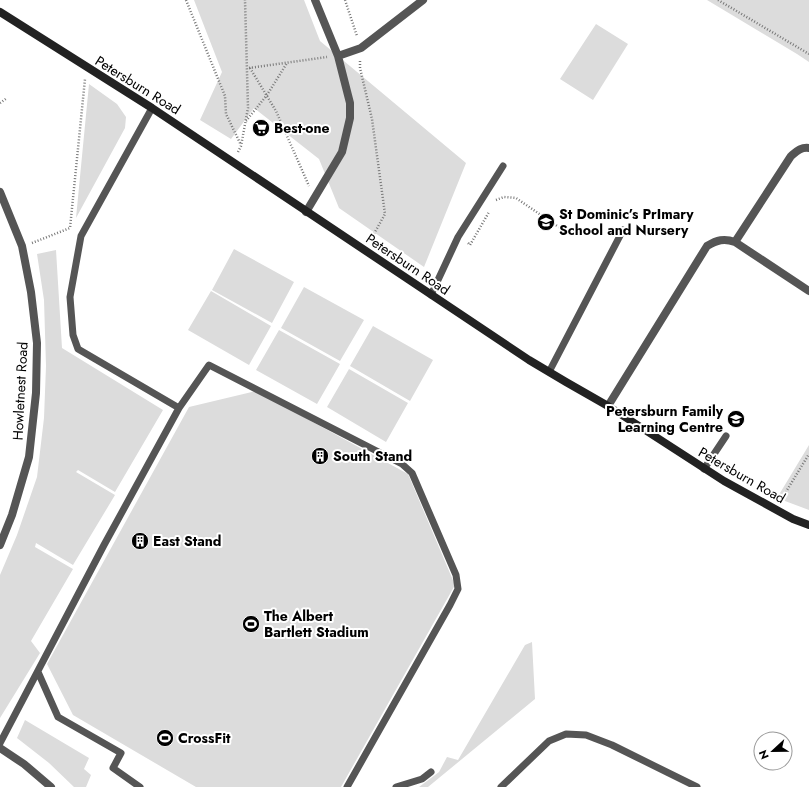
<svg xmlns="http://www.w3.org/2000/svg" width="809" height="787" font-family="Jost,sans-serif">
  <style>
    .green { fill: #dcdcdc }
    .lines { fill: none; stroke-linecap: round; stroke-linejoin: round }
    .path { stroke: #777; stroke-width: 2.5; stroke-dasharray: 1 2; stroke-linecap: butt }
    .service { stroke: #555; stroke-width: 7 }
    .minor { stroke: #555; stroke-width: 8 }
    .secondary { stroke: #222; stroke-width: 8 }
    .labels { text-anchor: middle; stroke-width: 4; stroke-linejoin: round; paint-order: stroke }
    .street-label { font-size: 14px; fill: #000; stroke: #fff }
    .poi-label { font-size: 14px; font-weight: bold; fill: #000; stroke: #fff; text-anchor: start }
  </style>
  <rect width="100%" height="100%" fill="#fff"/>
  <!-- green -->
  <path class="green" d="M194,0H304L320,41L466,163L424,267L339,208L319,159L254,108L231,139L200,120L222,72Z
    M707,0H809V62L797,54Z
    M596,24L628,44L593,100L560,79Z
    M89,84L117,104L126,117L125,128L76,218Z
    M234,249L294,282L272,323L212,290Z
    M56,250L62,348L163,410L115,492L78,470L76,472L115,495L73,565L36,543L35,547L73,569L31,641L40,653L0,718V575L17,535L37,477L44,418L46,366L44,300L37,254Z
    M304,287L364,320L340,361L281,328Z
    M211,291L271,326L249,365L188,330Z
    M373,326L433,360L410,401L350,366Z
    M279,330L340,364L317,404L256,370Z
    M349,369L408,403L386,442L327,407Z
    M256,391L408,474L455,585L341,787H196L73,715L47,664L189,407Z
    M809,445V510L777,498Z
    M532,642L535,699L428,787H419L439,772L447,757L458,760L525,645Z
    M25,720L89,758L84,769L91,775L86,787H74L49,763L17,738Z"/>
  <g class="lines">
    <!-- path -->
    <path class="path" d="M186,0L225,96L226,114L241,145
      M345,0L357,36
      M718,0L809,54
      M360,61V68L372,119L385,214L370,241
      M249,68L327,57
      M250,68L276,111L309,186
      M0,103L7,98
      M246,121L267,95L287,63
      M238,152L241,146L248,108L245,0
      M496,200L504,197L516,198L563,230
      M32,243L70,228L85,79
      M468,243L470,245L489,212
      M781,500L809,454"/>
    <!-- service -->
    <path class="service" d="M152,108L81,236L70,297L73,335L78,349L179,408
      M431,295L458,237L503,166
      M549,372L623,230
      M704,469L726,436
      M38,672L58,717L121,753L113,768L140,787
      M0,743L104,545L179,408L209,365L402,464L412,473L456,575L458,589L450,605L347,787
      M396,787L422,779L431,772
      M501,787L549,741L566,734L586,735L612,745L697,787"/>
    <!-- minor -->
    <path class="minor" d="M338,56L361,48L423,0
      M0,192L22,246L31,292L37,343L36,393L29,457L12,515L0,545
      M306,212L342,152L350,118V103L338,56L315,0
      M735,242L791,156C797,151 801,147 809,148
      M608,406L707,246C717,240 724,238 735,242L809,291
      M0,748L24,764L51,787"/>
    <!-- secondary -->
    <path class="secondary" d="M0,12L152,108L529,360L566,382L608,406L724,481L793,519L809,525"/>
  </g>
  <!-- icons -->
  <defs>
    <symbol id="supermarket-disc" viewBox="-11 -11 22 22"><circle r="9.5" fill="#000" stroke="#fff"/><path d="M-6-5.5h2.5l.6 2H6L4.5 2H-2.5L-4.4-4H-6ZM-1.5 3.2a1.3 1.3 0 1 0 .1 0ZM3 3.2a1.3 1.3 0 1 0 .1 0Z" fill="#fff"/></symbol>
    <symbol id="school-disc" viewBox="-11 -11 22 22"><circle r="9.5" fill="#000" stroke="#fff"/><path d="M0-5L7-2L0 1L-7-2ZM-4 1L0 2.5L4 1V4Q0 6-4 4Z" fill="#fff"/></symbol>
    <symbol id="building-disc" viewBox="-11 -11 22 22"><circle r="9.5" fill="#000" stroke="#fff"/><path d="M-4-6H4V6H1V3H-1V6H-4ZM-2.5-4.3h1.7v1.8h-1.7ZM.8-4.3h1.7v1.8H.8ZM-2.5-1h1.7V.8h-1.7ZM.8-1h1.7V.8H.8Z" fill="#fff"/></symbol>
    <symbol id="stadium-disc" viewBox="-11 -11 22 22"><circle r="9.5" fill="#000" stroke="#fff"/><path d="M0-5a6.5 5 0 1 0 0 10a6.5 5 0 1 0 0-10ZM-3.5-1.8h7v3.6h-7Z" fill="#fff"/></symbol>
  </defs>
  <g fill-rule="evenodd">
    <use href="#supermarket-disc" x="251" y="118" width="20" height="20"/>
    <use href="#school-disc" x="536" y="212" width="20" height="20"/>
    <use href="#school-disc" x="726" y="409" width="20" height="20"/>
    <use href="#building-disc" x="310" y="446" width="20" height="20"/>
    <use href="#building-disc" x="130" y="531" width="20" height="20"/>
    <use href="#stadium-disc" x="241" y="614" width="20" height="20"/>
    <use href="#stadium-disc" x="155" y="728" width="20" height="20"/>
  </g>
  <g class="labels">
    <!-- street labels -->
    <g class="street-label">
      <text transform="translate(138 85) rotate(32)" y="5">Petersburn Road</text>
      <text transform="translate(408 264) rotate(34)" y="5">Petersburn Road</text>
      <text transform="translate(20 391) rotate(-87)" y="5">Howletnest Road</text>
      <text transform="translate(742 475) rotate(30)" y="5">Petersburn Road</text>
    </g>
    <!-- poi labels -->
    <g class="poi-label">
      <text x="274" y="133">Best-one</text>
      <text x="559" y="219">St Dominic’s PrImary<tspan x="559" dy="16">School and Nursery</tspan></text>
      <text x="723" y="416" text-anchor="end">Petersburn Family<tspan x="723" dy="16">Learning Centre</tspan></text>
      <text x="333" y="461">South Stand</text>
      <text x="153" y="546">East Stand</text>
      <text x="264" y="621">The Albert<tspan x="264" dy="16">Bartlett Stadium</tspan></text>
      <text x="178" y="743">CrossFit</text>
    </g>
  </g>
  <!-- north arrow -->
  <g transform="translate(773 751) rotate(248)"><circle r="19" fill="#ffffff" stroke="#999999"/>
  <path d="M0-3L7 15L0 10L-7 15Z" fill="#000000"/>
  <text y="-6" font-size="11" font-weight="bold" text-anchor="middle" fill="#000000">N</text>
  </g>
</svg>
